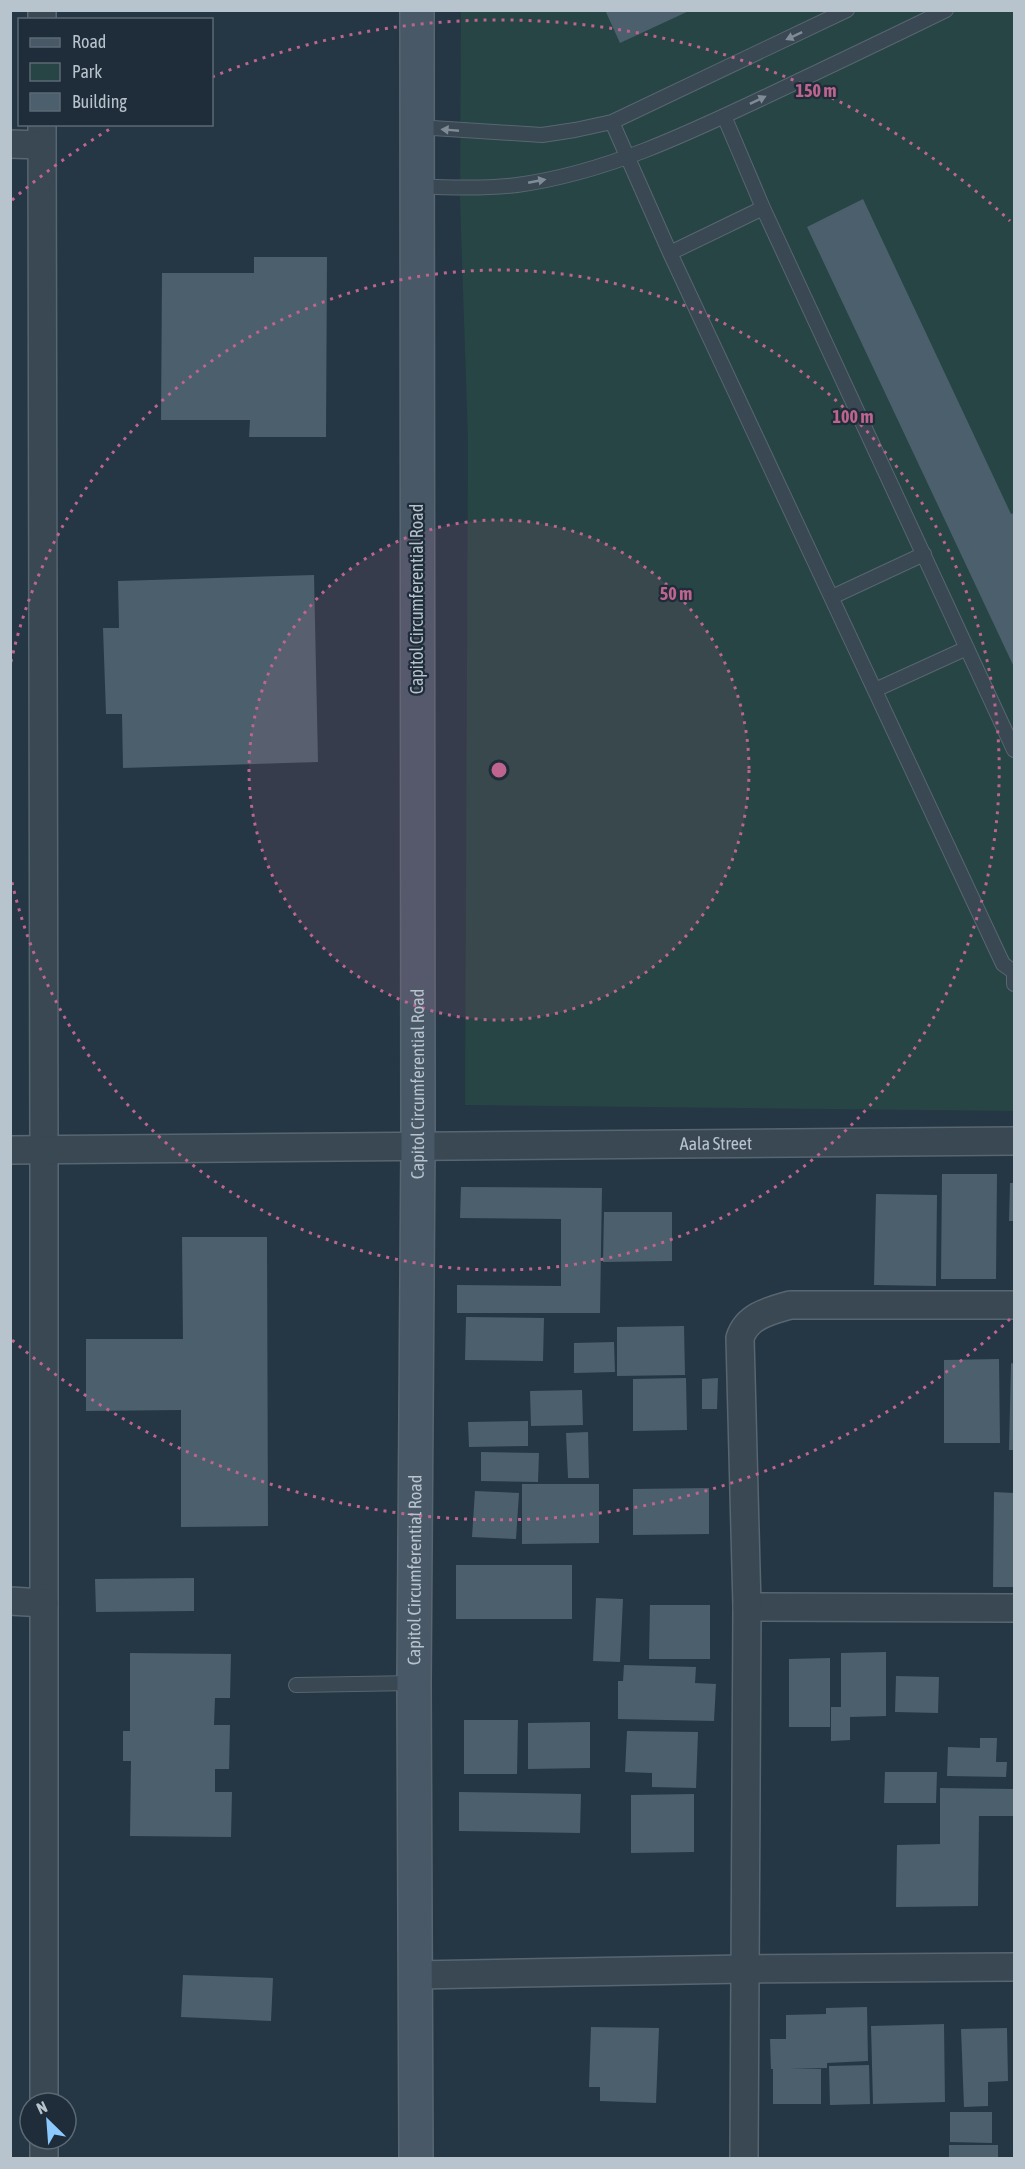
<svg xmlns="http://www.w3.org/2000/svg" width="1025" height="2169" font-family="'Asap Condensed',sans-serif">
  <style>
    .green { fill: #274544 }
    .building { fill: #4b5f6c }
    .lines { fill: none; stroke-linecap: round; stroke-linejoin: round }
    .lane-casing { stroke: #586671; stroke-width: 16 }
    .street-casing { stroke: #586671; stroke-width: 30 }
    .secondary-casing { stroke: #586671; stroke-width: 36 }
    .lane { stroke: #3a4854; stroke-width: 14 }
    .street { stroke: #3a4854; stroke-width: 27 }
    .secondary { stroke: #485867; stroke-width: 33 }
    .oneway { fill: #7f8c97 }
    .ring { fill: none; stroke: #bd658e; stroke-width: 3; stroke-dasharray: 3 6 }
    .labels { text-anchor: middle; stroke-width: 4.5; stroke-linejoin: round; paint-order: stroke }
    .street-label { font-size: 18px; fill: #b7c3cd; stroke: #1e2d39 }
    .centre { fill: #bd658e; stroke: #1e2d39; stroke-width: 3 }
    .ring-label { font-size: 18px; text-anchor: middle; font-weight: bold; fill: #bd658e; stroke: #1e2d39; stroke-width: 4.5; stroke-linejoin: round; paint-order: stroke }
  </style>
  <rect width="100%" height="100%" fill="#253744"/>
  <!-- green -->
  <path class="green" d="M461,11H1014V1111L465,1105L468,441L460,199Z"/>
  <!-- building -->
  <path class="building" d="M605,10H691L620,43Z
    M863,199L1011,514L1014,513V667L807,227Z
    M254,257H327L326,437H249L250,420H161L162,273H254Z
    M314,575L318,762L123,768L122,714H106L103,628H119L118,581Z
    M942,1174H997L996,1279H941Z
    M1010,1183H1014V1221H1009Z
    M461,1187L602,1188L600,1313H457V1285L561,1286V1219L460,1218Z
    M876,1194L937,1195L936,1286L874,1285Z
    M604,1212H672V1261L603,1262Z
    M182,1237H267L268,1526L181,1527V1410L86,1411V1339H183Z
    M466,1317L544,1318L543,1361L465,1360Z
    M684,1326L685,1375L617,1376V1327Z
    M614,1342L615,1372L574,1373V1343Z
    M999,1359L1000,1443H944V1360Z
    M1011,1363L1014,1364V1450H1009Z
    M686,1378L687,1430L633,1431V1379Z
    M718,1378L717,1409H702V1379Z
    M582,1390L583,1425L531,1426L530,1391Z
    M528,1421V1446L469,1447L468,1422Z
    M588,1432L589,1478H568L566,1433Z
    M481,1452L539,1453L538,1482L481,1481Z
    M522,1484H599V1543L522,1544Z
    M709,1488V1534L633,1535V1489Z
    M475,1491L519,1493L516,1539L472,1537Z
    M994,1492L1014,1493V1587H993Z
    M456,1565H572V1619H456Z
    M194,1578V1611L96,1612L95,1579Z
    M596,1598L623,1599L620,1662L593,1661Z
    M650,1605H710V1659H649Z
    M886,1652V1716L850,1717V1740L831,1741V1707H841V1653Z
    M130,1653L231,1654L230,1698H215L214,1725H230L229,1769H215V1792H232L231,1837L130,1836L131,1761H123V1731H130Z
    M830,1658V1727H789V1659Z
    M624,1665L696,1667L695,1683L716,1684L714,1721L618,1719V1681H623Z
    M896,1676L939,1677L938,1713L895,1712Z
    M464,1720H518L517,1774H464Z
    M590,1722V1768L528,1769V1723Z
    M627,1731L698,1732L696,1788L652,1787V1773L625,1772Z
    M980,1738H997L996,1762H1007L1006,1777L947,1776L948,1747L980,1748Z
    M885,1772H937L936,1803H884Z
    M940,1788L1014,1789V1816H979L978,1906L896,1907L897,1845L940,1844Z
    M459,1792L581,1794L580,1833L459,1831Z
    M694,1794V1852L631,1853V1795Z
    M183,1975L273,1978L271,2021L181,2017Z
    M867,2007L868,2061L827,2063V2068L790,2069H821V2104H773V2069H771L770,2039H786V2015L826,2014V2008Z
    M944,2024L945,2102L873,2104L871,2026Z
    M591,2027L659,2028L656,2103L600,2101V2087H589Z
    M1007,2028L1008,2081L988,2082V2106L964,2107L961,2029Z
    M869,2065L870,2104L830,2105L829,2066Z
    M950,2112H992V2143L950,2142Z
    M949,2145H998V2158H949Z"/>
  <g class="lines">
    <defs>
      <path id="lane" d="M724,116L763,208L1014,750
        M612,122L670,253L1003,964L1014,972V984
        M417,127L542,135L575,130L612,122L847,10
        M417,186C451,188 484,189 517,185C606,173 689,133 769,95C828,67 887,39 946,10
        M670,253L763,208
        M832,597L924,554
        M875,690L967,648
        M296,1685L414,1683"/>
      <g id="street">
        <path d="M42,20V10"/>
        <path d="M42,124L44,1150V2103"/>
        <path d="M10,144L41,145"/>
        <path id="s1" d="M10,1150L1014,1141"/>
        <path d="M10,1601L44,1603"/>
        <path d="M747,1607L1014,1608"/>
        <path d="M416,1975L744,1969L1014,1967"/>
        <path d="M44,2158V2139"/>
        <path d="M744,2158L747,1607L740,1338C747,1316 769,1311 790,1305H1014"/>
      </g>
      <g id="secondary">
        <path id="s2" d="M416,2158L414,1683L418,1145L417,10"/>
      </g>
    </defs>
    <!-- lane casing -->
    <use href="#lane" class="lane-casing"/>
    <!-- street casing -->
    <use href="#street" class="street-casing"/>
    <!-- secondary casing -->
    <use href="#secondary" class="secondary-casing"/>
    <!-- lane -->
    <use href="#lane" class="lane"/>
    <!-- street -->
    <use href="#street" class="street"/>
    <!-- secondary -->
    <use href="#secondary" class="secondary"/>
  </g>
  <!-- one-way arrows -->
  <defs><path id="oneway-solid" d="M-6-.8H1V-3.2L6.5 0L1 3.2V.8H-6Z" transform="scale(1.5)"/></defs>
  <g class="oneway">
    <use href="#oneway-solid" transform="translate(794 36) rotate(155)"/>
    <use href="#oneway-solid" transform="translate(758 100) rotate(-26)"/>
    <use href="#oneway-solid" transform="translate(450 130) rotate(-175)"/>
    <use href="#oneway-solid" transform="translate(537 181) rotate(-11)"/>
  </g>
  <!-- distance rings -->
  <circle cx="499" cy="770" r="250" fill="#bd658e" fill-opacity=".12"/>
  <g class="ring">
    <circle cx="499" cy="770" r="250"/>
    <path d="M11 662A500 500 0 1 1 11 878"/>
    <path d="M1010 1319A750 750 0 0 1 12 1340M12 200A750 750 0 0 1 113 127M212 77A750 750 0 0 1 1010 221"/>
  </g>
  <g class="labels">
    <!-- street labels -->
    <g class="street-label">
      <text transform="translate(417 599) rotate(-90)" y="6">Capitol Circumferential Road</text>
      <text dy="6" stroke="none"><textPath href="#s2" startOffset="1074">Capitol Circumferential Road</textPath></text>
      <text dy="6" stroke="none"><textPath href="#s1" startOffset="706">Aala Street</textPath></text>
      <text dy="6" stroke="none"><textPath href="#s2" startOffset="588">Capitol Circumferential Road</textPath></text>
    </g>
  </g>
  <circle cx="499" cy="770" r="9" class="centre"/>
  <g class="ring-label">
    <text x="816" y="97">150 m</text>
    <text x="853" y="423">100 m</text>
    <text x="676" y="600">50 m</text>
  </g>
  <!-- border -->
  <rect width="1025" height="2169" fill="none" stroke="#b7c3cd" stroke-width="24"/>
  <!-- legend -->
  <rect x="18" y="18" width="195" height="108" fill="#1e2d39" stroke="#5b6974" stroke-width="1.5"/>
  <rect x="30" y="38" width="30" height="9" fill="#485867" stroke="#5b6974" stroke-width="1.5"/>
  <text x="72" y="48" font-size="18" fill="#b7c3cd">Road</text>
  <rect x="30" y="63" width="30" height="18" fill="#274544" stroke="#5b6974" stroke-width="1.5"/>
  <text x="72" y="78" font-size="18" fill="#b7c3cd">Park</text>
  <rect x="30" y="93" width="30" height="18" fill="#4b5f6c" stroke="#5b6974" stroke-width="1.5"/>
  <text x="72" y="108" font-size="18" fill="#b7c3cd">Building</text>
  <!-- north arrow -->
  <g transform="translate(48 2121) rotate(335)"><circle r="28" fill="#1e2d39" stroke="#5b6974" stroke-width="1.5"/>
  <path d="M0-4.5L10 22L0 15L-10 22Z" fill="#8cc9fe"/>
  <text y="-9" font-size="16" font-weight="bold" text-anchor="middle" fill="#b7c3cd">N</text>
  </g>
</svg>
